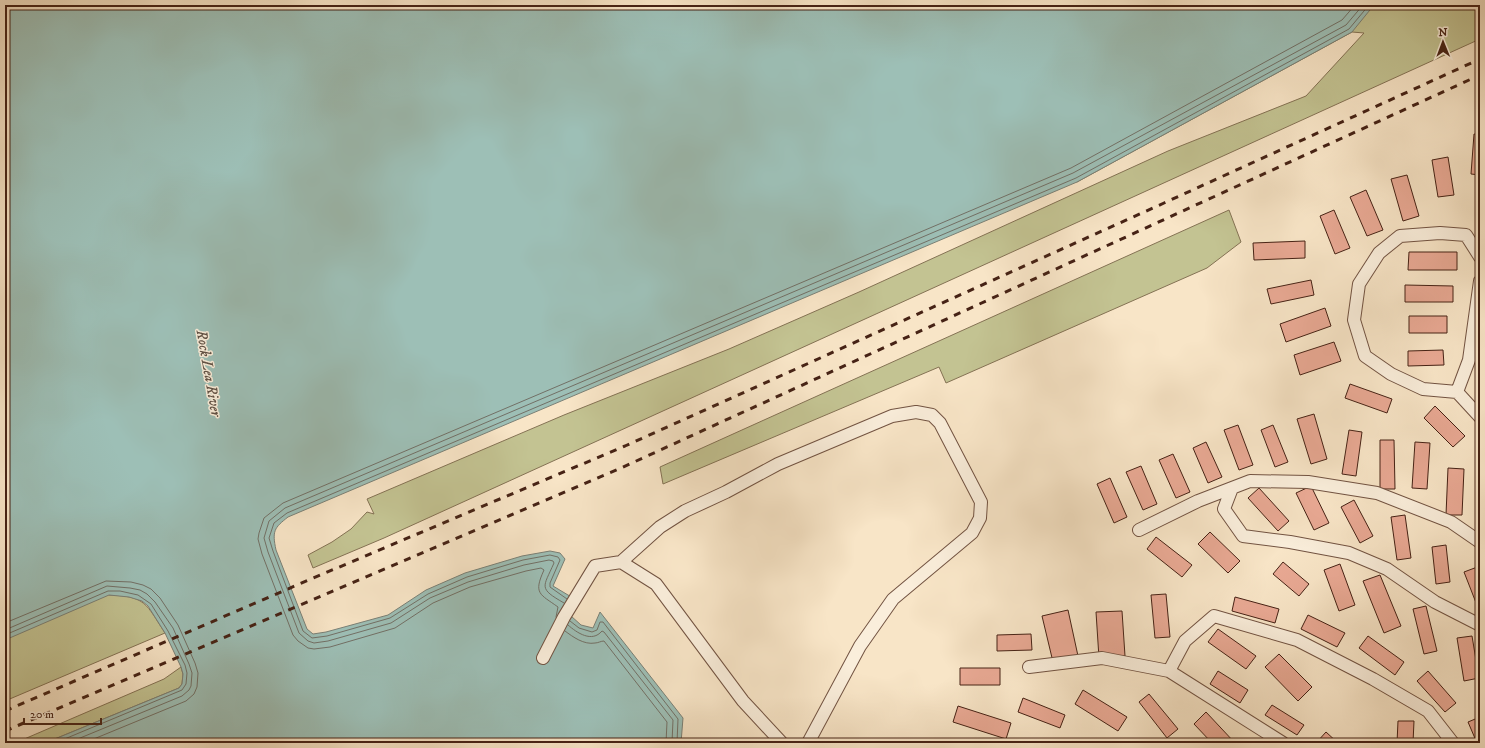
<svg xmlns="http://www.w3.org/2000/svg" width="1485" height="748" font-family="'IM FELL DW Pica',serif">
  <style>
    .green { fill: #c3c392; stroke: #847254 }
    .water { fill: #9dbfb6; stroke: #7a8076 }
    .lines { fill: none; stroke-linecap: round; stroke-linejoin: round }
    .shore { stroke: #727066; stroke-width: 1 }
    .building { fill: #e9a994; stroke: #462215 }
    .service-casing { stroke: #725342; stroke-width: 14 }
    .service { stroke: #faeedb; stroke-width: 12 }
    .rail { stroke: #462215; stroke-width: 3; stroke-dasharray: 7 7; stroke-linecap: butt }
    .labels { text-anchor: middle; stroke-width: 3; stroke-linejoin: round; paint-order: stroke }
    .water-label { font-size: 15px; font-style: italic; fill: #605145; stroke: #faeedb }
  </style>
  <rect width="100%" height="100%" fill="#f8e5c7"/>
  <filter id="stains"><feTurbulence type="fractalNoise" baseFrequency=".005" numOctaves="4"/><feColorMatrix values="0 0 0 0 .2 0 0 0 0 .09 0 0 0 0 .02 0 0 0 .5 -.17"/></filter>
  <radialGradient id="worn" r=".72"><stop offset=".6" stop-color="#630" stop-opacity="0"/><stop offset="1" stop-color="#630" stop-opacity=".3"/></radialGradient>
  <!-- green -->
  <path class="green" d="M528,5H1480V39L384,538L313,568L308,555L332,542L351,529L367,512L374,514L367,499L564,415L729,349L859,292L1168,151L1306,96L1364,33L1352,32L1077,182Z
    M1229,210L1241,242L1207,268L946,383L939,367L663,484L660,467Z
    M5,533L109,595C146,596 146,604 165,633L5,701Z
    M181,667L183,674L182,684L179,688L45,743H15L164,679Z"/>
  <!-- water -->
  <path class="water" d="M5,5H1374L1352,32L1077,182L288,517C274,528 272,531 276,550L307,629L313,634L326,632L388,615L426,590L465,573L522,556L550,551L560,553L565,559L553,586L578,601L571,616L581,625L593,628L600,612L683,718L681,743H45L179,688L182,684L183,674L181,667L165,633L148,606L142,601L129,597L109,595L5,640Z"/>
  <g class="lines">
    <!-- shore -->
    <path class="shore" d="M567,599L550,587V583L560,560L558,557L550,555L523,560L467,577L428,594L390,618L327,636L312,638L303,631L273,551L269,538L274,523L287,513L1076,178L1349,29L1369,5
      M564,603C538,588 543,588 554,563L553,561L549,560L524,565L468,582L430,598L391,623L328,641L314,643L308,641L299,633L268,552L264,538L269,521L285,508L1073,173L1346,25L1363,5
      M556,617L558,607C540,594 533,594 544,570L541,568L526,571L470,587L433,603L395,628L330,647L314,649L308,648L298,641L293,635L262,554L258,539L259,533L264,518L283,503L1071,168L1342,20L1355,5
      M570,621L579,628L592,632L597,630L600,622H603L678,719L677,743
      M5,623L106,581L131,582L143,585L151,589L160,598L178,625L195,663L198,673L197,687L194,694L186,701L84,743
      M568,625C577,633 592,643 602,631L604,632L673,720L672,743
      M5,630L107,586L130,588L140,590L147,594L155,602L173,628L189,664L192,673L191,686L189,690L182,696L68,743
      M565,631C573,637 584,645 595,643C598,643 601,641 604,641L667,722L666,743
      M5,635L108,591H120L138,595L151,604L168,631L185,665L187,673L186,684L182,690L55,743"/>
  </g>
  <!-- building -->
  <path class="building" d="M1474,134L1480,135V175L1471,174Z
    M1448,157L1454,195L1438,197L1432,160Z
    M1407,175L1419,216L1403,221L1391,179Z
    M1366,190L1383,230L1367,236L1350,197Z
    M1334,210L1350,248L1335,254L1320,216Z
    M1305,241V258L1254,260L1253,243Z
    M1409,252H1457V270H1408Z
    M1311,280L1314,295L1271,304L1267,289Z
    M1405,285L1453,286V302H1405Z
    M1325,308L1331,326L1286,342L1280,324Z
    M1409,316H1447V333H1409Z
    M1334,342L1341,361L1300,375L1294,355Z
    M1443,350L1444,365L1408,366V351Z
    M1350,384L1392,399L1387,413L1345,398Z
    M1435,406L1465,436L1453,447L1424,418Z
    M1314,414L1327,459L1311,464L1297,419Z
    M1238,425L1253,465L1239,470L1224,430Z
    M1273,425L1288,462L1275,467L1261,430Z
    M1349,430L1362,432L1356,476L1342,474Z
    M1380,440H1394L1395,489H1380Z
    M1206,442L1222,477L1208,483L1193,448Z
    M1415,442L1430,443L1427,489L1412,488Z
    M1173,454L1190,492L1176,498L1159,460Z
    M1141,466L1157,504L1143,510L1126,472Z
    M1448,468L1464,469L1462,515H1446Z
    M1110,478L1127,517L1114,523L1097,484Z
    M1311,486L1329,523L1314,530L1296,493Z
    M1259,488L1289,521L1278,531L1248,498Z
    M1354,500L1373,536L1360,543L1341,507Z
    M1405,515L1411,558L1397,560L1391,517Z
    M1210,532L1240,561L1228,573L1198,544Z
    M1156,537L1192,565L1182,577L1147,549Z
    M1446,545L1450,582L1436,584L1432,547Z
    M1283,562L1309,584L1299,596L1273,574Z
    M1340,564L1355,605L1339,611L1324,570Z
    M1480,566V613L1464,572Z
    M1380,575L1401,626L1384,633L1363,581Z
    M1166,594L1170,637L1155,638L1151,595Z
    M1235,597L1279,609L1275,623L1232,611Z
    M1426,606L1437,651L1424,654L1413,609Z
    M1068,610L1078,656L1053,662L1042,616Z
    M1122,611L1125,656L1099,658L1096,612Z
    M1308,615L1345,633L1337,647L1301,629Z
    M1218,629L1256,656L1246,669L1208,642Z
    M1031,634L1032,650L997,651V635Z
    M1368,636L1404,662L1395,675L1359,648Z
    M1472,636L1479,678L1464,681L1457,638Z
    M1279,654L1312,687L1298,701L1265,667Z
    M960,668H1000V685H960Z
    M1218,671L1248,690L1240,703L1210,684Z
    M1428,671L1456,703L1445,712L1417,681Z
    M1083,690L1127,717L1118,731L1075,704Z
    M1149,694L1178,729L1167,738L1139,702Z
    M1023,698L1065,715L1060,728L1018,712Z
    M1272,705L1304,725L1297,735L1265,715Z
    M958,706L1011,723L1006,739L953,722Z
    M1206,712L1235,743H1212L1194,724Z
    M1480,717V743H1477L1468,722Z
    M1398,721H1414L1413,743H1397Z
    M1326,732L1338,743H1316Z"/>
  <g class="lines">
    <defs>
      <path id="service" d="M1480,257L1466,235L1440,233L1400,236L1379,253L1359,284L1354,320L1365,356L1391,374L1423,389L1457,392L1480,417
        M1457,392L1469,360L1480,281
        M1232,488L1224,509L1243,536L1290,542L1349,553L1387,569L1435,602L1480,625
        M1139,530L1198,501L1250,481L1308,482L1377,493L1451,522L1480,542
        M543,658L564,617L595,566L621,562
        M1029,667L1102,658L1169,671
        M782,743L743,701L656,584L621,562L660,527L685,511L726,492L778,464L892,416L916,412L932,415L940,423L981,502L980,518L972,533L893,599L860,646L808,743
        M1283,743L1169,671L1185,641L1214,616L1297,640L1373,679L1428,711L1453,743"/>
    </defs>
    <!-- service casing -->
    <use href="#service" class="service-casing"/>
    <!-- service -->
    <use href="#service" class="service"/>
    <!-- rail -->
    <path class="rail" d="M5,711L311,579L625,446L1164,203L1480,59
      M5,731L621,468L1480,75"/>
  </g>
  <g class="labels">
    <!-- water labels -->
    <g class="water-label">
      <text transform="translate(209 373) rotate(80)" y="5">Rock Lea River</text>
    </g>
  </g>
  <!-- margin -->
  <rect width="1485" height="748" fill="none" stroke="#f8e5c7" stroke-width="20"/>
  <rect x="6" y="6" width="1473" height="736" fill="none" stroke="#462215" stroke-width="2"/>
  <rect x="10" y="10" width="1465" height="728" fill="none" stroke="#462215"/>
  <!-- north arrow -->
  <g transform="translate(1443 42) rotate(359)" stroke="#faeedb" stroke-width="3" paint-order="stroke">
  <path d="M0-3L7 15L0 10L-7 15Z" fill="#462215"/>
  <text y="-6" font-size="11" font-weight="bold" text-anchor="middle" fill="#462215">N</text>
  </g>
  <!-- scale -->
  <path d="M24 718v6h77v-6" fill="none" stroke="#462215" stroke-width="2"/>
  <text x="30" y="718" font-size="12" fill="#462215" stroke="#faeedb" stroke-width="3" paint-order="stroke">20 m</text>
  <rect width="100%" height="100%" filter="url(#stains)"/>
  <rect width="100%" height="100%" fill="url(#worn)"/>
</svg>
